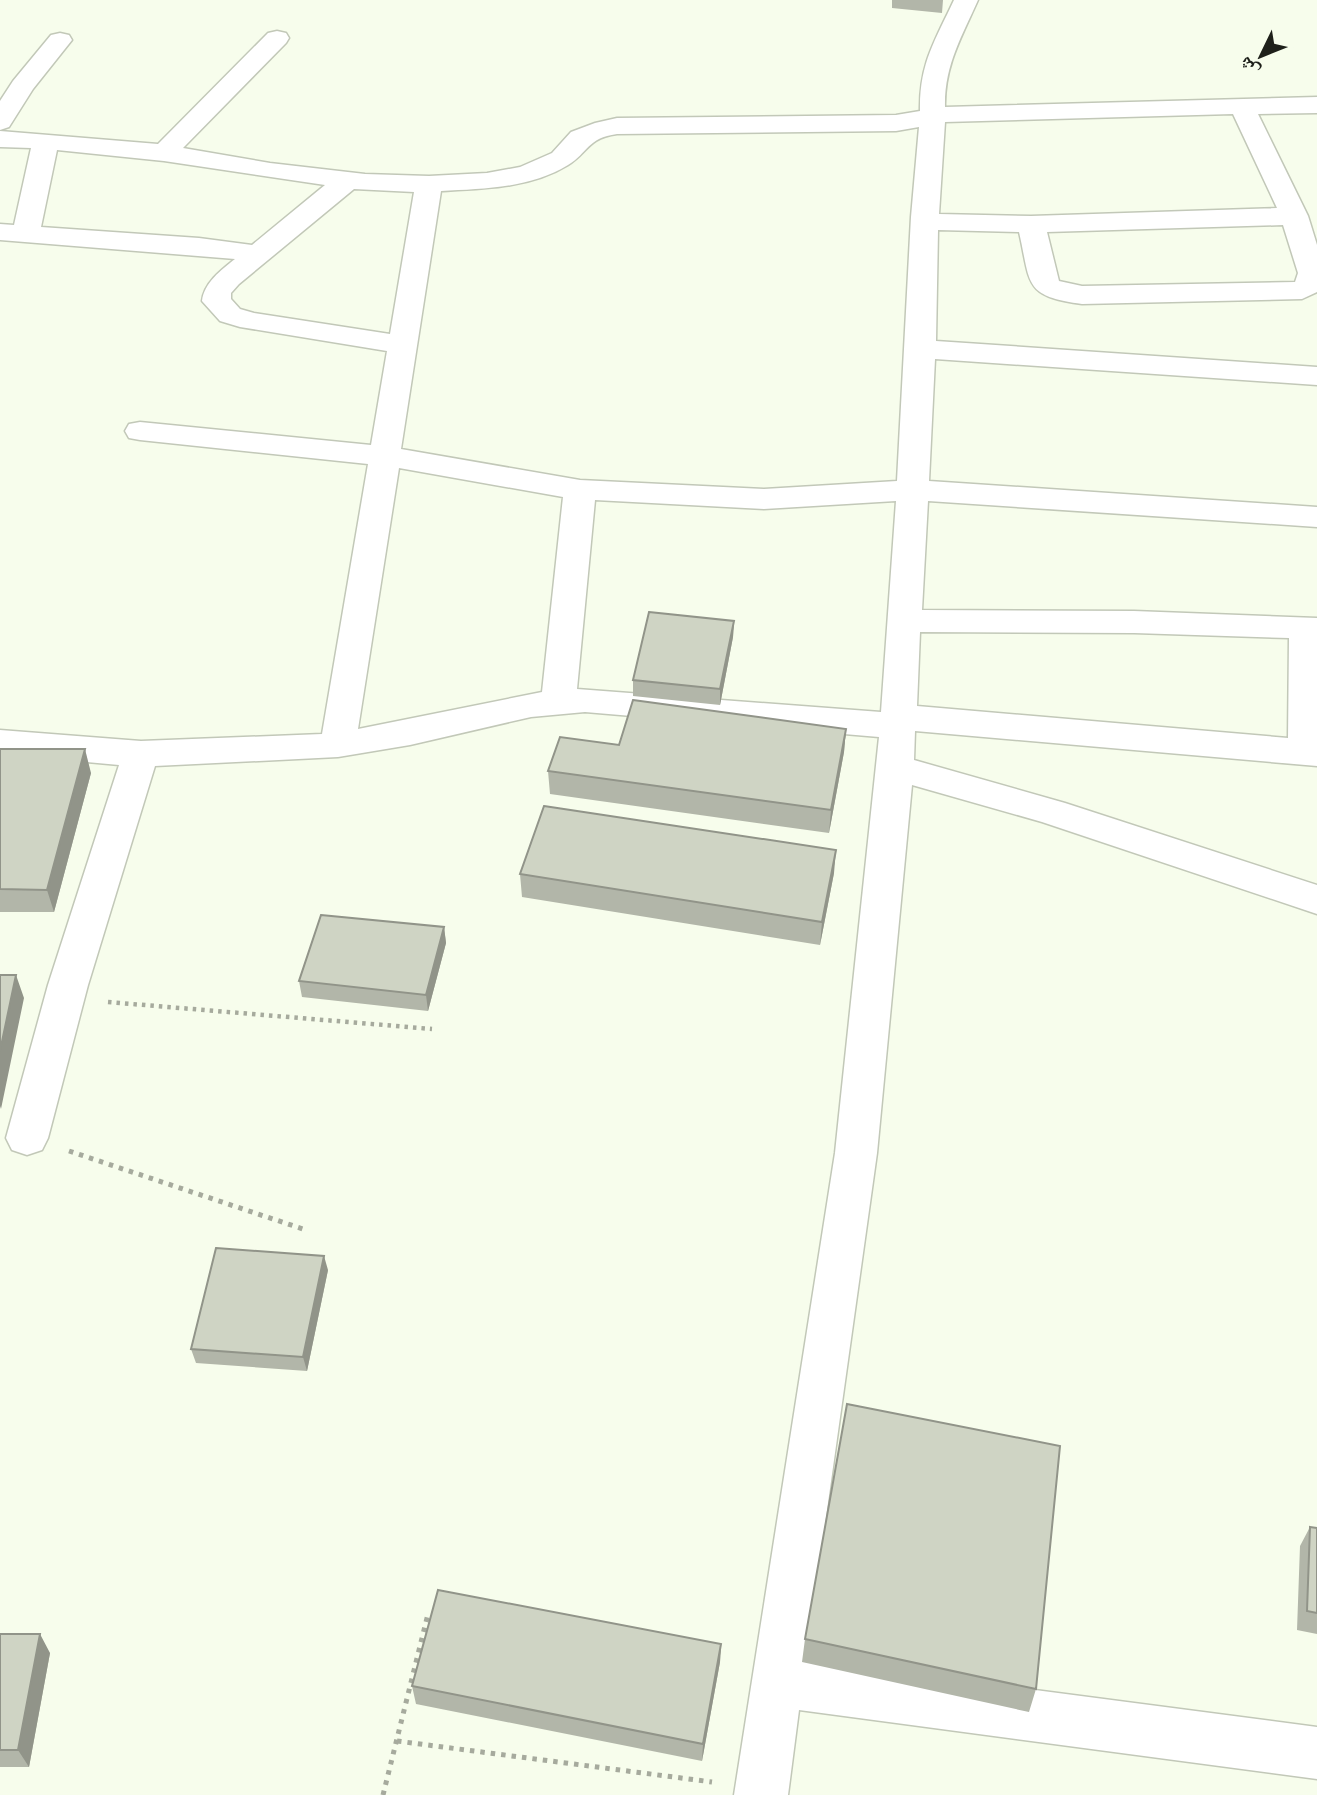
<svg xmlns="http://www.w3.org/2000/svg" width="1317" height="1795" font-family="Roboto,'Noto Naskh Arabic',sans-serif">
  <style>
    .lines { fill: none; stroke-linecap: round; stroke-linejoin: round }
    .minor-casing { stroke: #c2c8b8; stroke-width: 3 }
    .path-far1 { stroke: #a6aa9d; stroke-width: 4.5; stroke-dasharray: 3.5 5; stroke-linecap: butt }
    .path { stroke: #a6aa9d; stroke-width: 5; stroke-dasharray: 4.5 6; stroke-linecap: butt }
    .minor { fill: #fff; fill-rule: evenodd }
    .wall { fill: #b2b6a9 }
    .shaded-wall { fill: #919489 }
    .building { fill: #cfd4c4; stroke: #919489; stroke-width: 2 }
  </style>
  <rect width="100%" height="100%" fill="#f7fdec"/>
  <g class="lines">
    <defs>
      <path id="minor" d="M954,0H978C962,36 944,66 945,107L1317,97V113L1258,114L1308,216L1317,245V292L1302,299L1082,304C1023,296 1031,284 1019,232L938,230L936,341L1317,367V385L935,359L929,481L1317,507V527L928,501L922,610L1134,611L1317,618V766L915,731L914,760L1065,803L1317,885V914L1042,822L912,785L877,1153L806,1660L1317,1727V1779L799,1710L788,1795H734L835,1153L879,737L585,712L531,717L410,745L338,757L155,766L88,985L48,1138L42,1150L27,1155L12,1150L6,1138L48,985L119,765L0,754V730L141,741L322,734L368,464L140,440L129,438L125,431L129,424L140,422L371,445L387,351L240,327L220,321L202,301C204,283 221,270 235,259L0,240V224L14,225L31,148L0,147V131L158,144L268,33L277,31L286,33L289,38L286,43L183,148L270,163L365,174L429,176L487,173L520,167L552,153L571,132L595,123L617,118L896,115L920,111C919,64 935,41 954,0ZM1233,114L1277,208L1031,216L939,214L945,122ZM919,127L911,217L897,481L764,489L580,480L401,449L441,191C484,189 531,188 568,165C588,153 587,138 617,134L896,131ZM57,150L164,161L325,185L252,245L199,238L41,227ZM354,189L414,192L390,334L254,313L240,309L231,299V293L239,284ZM1283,225L1298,273L1295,282L1082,286L1059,281L1047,232ZM399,468L563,497L542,692L358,729ZM595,500L764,509L896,501L881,712L577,689ZM920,632L1134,633L1289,638L1288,738L917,706Z
        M60,33L69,35L72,40L33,89L9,127L0,130V101L13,81L51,35Z"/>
    </defs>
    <!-- minor casing -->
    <use href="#minor" class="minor-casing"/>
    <!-- path-far1 -->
    <path class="path-far1" d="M108,1002L432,1029"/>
    <!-- path -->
    <path class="path" d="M69,1151L306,1230
      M397,1741L712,1782
      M383,1795L428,1614"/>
    <!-- minor -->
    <use href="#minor" class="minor"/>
  </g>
  <!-- wall -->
  <path class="wall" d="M892,0H943L942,13L892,8Z
    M734,621L733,637L720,705L633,696V680Z
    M846,729L844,752L829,833L550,794L548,771L619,745Z
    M0,749L91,773L54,912H0Z
    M834,873L820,945L522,897L520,874Z
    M444,927L446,943L428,1011L302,997L299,981Z
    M328,1270L307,1371L196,1363L191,1349Z
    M1310,1527L1317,1528V1634L1297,1630L1300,1546Z
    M0,1634L50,1653L29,1767H0Z
    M805,1639L1036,1689L1029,1712L802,1662Z
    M721,1644L720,1662L702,1761L416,1704L412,1686Z"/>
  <!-- shaded-wall -->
  <path class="shaded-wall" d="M734,621L733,637L720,705V689Z
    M846,729L844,752L829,833L831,810Z
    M85,749L91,773L54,912L47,890Z
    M836,850L834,873L820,945L822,922Z
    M444,927L446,943L428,1011L426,995Z
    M16,975L24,998L1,1109L0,1106V1051Z
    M324,1256L328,1270L307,1371L303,1357Z
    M40,1634L50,1653L29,1767L18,1750Z
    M721,1644L720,1662L702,1761L703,1744Z"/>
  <!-- building -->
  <path class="building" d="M649,612L734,621L720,689L633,680Z
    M633,700L846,729L831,810L548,771L560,737L619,745Z
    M0,749H85L47,890L0,889Z
    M544,806L836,850L822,922L520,874Z
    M321,915L444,927L426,995L299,981Z
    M0,975H16L0,1051Z
    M216,1248L324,1256L303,1357L191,1349Z
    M847,1404L1060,1446L1036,1689L805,1639Z
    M1310,1527L1317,1528V1613L1307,1611Z
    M438,1590L721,1644L703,1744L412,1686Z
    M0,1634H40L18,1750H0Z"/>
  <!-- north arrow -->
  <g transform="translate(1261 56) rotate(227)" stroke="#f7fdec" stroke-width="5" paint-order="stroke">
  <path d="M0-5L12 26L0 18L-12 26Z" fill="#1e201a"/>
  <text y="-10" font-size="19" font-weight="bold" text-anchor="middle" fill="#1e201a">ش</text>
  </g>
</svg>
